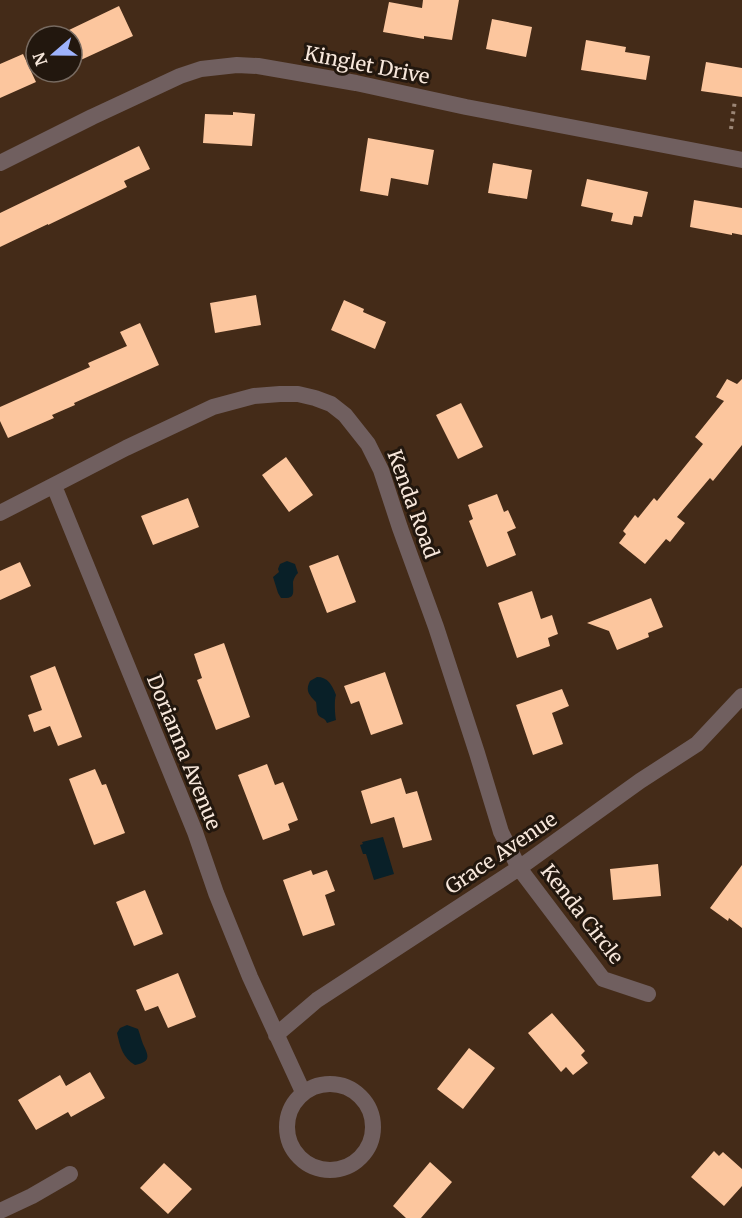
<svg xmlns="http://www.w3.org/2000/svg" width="742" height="1218" font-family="Merriweather,serif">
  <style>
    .water { fill: #092028 }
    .building { fill: #fcc69e }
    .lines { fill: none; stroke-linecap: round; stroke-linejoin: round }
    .path { stroke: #9b8676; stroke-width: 4; stroke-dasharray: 3 4.5; stroke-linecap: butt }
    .minor { stroke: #705f5f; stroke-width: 16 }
    .labels { text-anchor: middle; stroke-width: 6; stroke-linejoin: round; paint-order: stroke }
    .street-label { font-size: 20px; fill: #f7e7db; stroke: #22170e }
  </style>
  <rect width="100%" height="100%" fill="#442b18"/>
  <!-- water -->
  <path class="water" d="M287,561L295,564L298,573C295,576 294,578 293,582C293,593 296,599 281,598L278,593L273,577L279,572L278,569L280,564Z
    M317,677C328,677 332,685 336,695C334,700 335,715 336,720L327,723C325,718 323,719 319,716C316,712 317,707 316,702C309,695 305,691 310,681Z
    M383,837L394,874L374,880L366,854H363L360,845L363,844L362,842Z
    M127,1025L138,1029C140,1034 141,1039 143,1044C149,1056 151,1062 135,1065C123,1058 120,1047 117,1033L120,1028Z"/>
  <!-- building -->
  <path class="building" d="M423,0H459L452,40L424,36V39L383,32L389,2L422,8Z
    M119,6L133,36L72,64V35L69,30Z
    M492,19L532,27L526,57L486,49Z
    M586,40L626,47L625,52L650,56L646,80L581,70Z
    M23,54L36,82L0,98V64Z
    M706,62L742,68V97L701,91Z
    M233,112L255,114L252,146L203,143L205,114L233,115Z
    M368,138L434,150L428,185L391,178L388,196L360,191Z
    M139,146L150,169L124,181L127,187L48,225V224L0,247V213Z
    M493,163L532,170L527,199L488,193Z
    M587,179L648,192L642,217L634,216L632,225L611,221L613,213L581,206Z
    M694,200L742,208V235L732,233V235L690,227Z
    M256,295L261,325L215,333L210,303Z
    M344,300L364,309L363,312L386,322L375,349L331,330Z
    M140,323L159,365L74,403L75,405L52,415L54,418L8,438L0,421V407L90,367L88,363L127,346L120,332Z
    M727,379L737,384L742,379V445L713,481L710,478L677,517L685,523L670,542L666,539L645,564L619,543L626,534L623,531L635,515L638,518L654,498L657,501L703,444L695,437L724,401L716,397Z
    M461,403L483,447L458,459L436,415Z
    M286,457L313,495L289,512L262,475Z
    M497,494L504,512L508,510L516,528L507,532L516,555L487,567L469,521L473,519L468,505Z
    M188,498L199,527L153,545L141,516Z
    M338,555L356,602L327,613L309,566Z
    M20,562L31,586L0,600V571Z
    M532,591L541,619L552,615L558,634L548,638L550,646L517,658L498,603Z
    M651,598L663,627L648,633L649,637L617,650L609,631L587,623Z
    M224,643L250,717L216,730L197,680L202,678L194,654Z
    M55,666L82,737L58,746L50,726L34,732L28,715L42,710L30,676Z
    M385,672L403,724L371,735L359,701L351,704L344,686Z
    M562,689L569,706L552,713L563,744L533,755L516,705Z
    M267,764L275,785L283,782L298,820L288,824L290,830L263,840L238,775Z
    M95,769L102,785L106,784L125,833L94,845L69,779Z
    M401,778L406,794L417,791L432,840L403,848L394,817L371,824L361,791Z
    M658,864L661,896L613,900L610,869Z
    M742,865V928L729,918L728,921L710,908Z
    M311,870L313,875L327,870L335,891L325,895L335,925L303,936L283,880Z
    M145,890L163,934L134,946L116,902Z
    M178,973L196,1017L168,1028L158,1006L145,1011L136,990Z
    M552,1013L585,1051L581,1055L588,1063L573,1075L566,1067L561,1072L528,1033Z
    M469,1048L495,1068L463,1109L437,1089Z
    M90,1072L105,1098L71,1117L68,1112L36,1130L18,1100L60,1075L66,1086Z
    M714,1151L719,1156L723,1152L742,1169V1186L724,1206L691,1177Z
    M430,1162L452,1182L421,1218H406L393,1206Z
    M164,1163L192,1189L168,1214L140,1188Z"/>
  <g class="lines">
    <!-- path -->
    <path class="path" d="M731,129L735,100"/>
    <!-- minor -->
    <path class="minor" d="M0,163L92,117L180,76L201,69L237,65L258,66L356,83L466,107L742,160
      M54,486L195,832L216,893L250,977L303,1092
      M0,513L126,448L213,407L254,396L280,394H298L315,398L331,404L345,415L368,444L381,470L400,528L436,627L477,753L501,832L519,868L603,979L648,994
      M276,1035L317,1000L519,868L640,781L697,744L742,696
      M287 1127a43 43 0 1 1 86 0a43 43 0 1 1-86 0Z
      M0,1211L32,1196L70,1174"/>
  </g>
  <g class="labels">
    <!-- street labels -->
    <g class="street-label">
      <text transform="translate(367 65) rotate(11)" y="7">Kinglet Drive</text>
      <text transform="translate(413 504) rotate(70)" y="7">Kenda Road</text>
      <text transform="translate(184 752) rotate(68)" y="7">Dorianna Avenue</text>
      <text transform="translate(501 853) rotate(-34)" y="7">Grace Avenue</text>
      <text transform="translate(582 914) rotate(52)" y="7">Kenda Circle</text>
    </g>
  </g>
  <!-- north arrow -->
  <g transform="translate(54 54) rotate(250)"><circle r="28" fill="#22170e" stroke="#776a60" stroke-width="1.5"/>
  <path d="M0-4.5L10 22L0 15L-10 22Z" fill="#9eb3fd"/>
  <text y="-9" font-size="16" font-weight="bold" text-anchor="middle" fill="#f7e7db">N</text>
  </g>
</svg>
